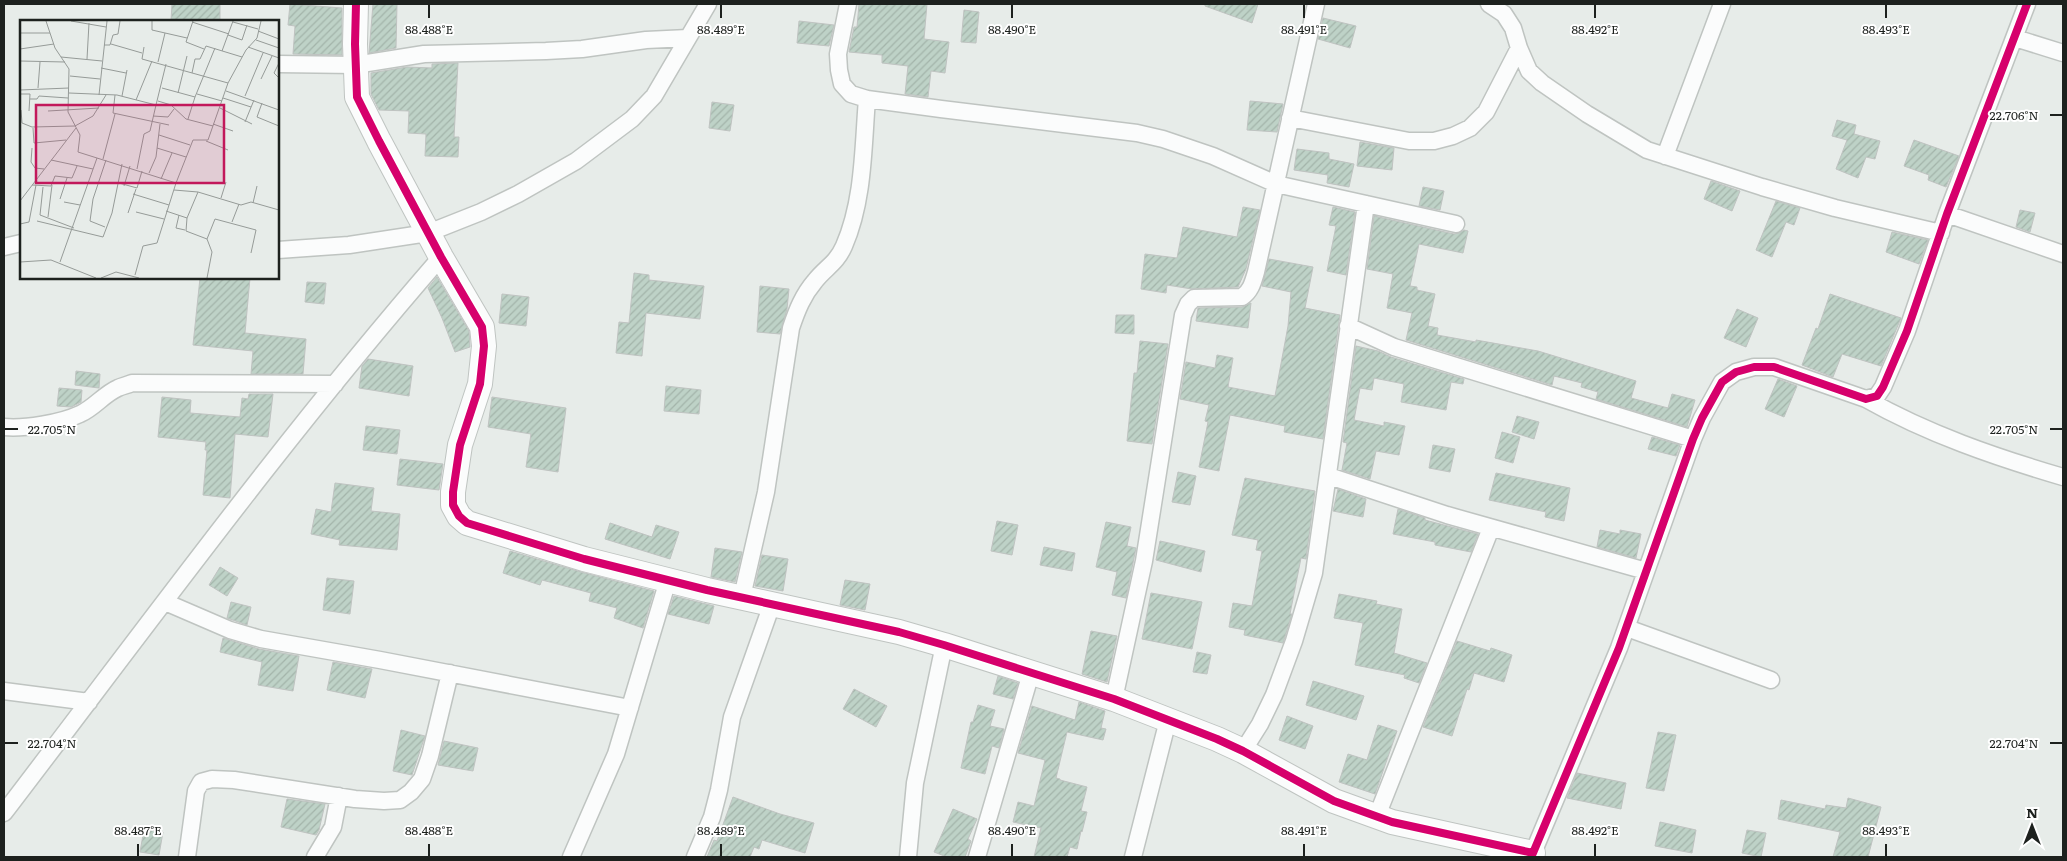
<svg xmlns="http://www.w3.org/2000/svg" width="2067" height="861" font-family="Literata,serif">
  <style>
    .building { fill: url(#building-hatch); stroke: #bfc3c1 }
    .lines { fill: none; stroke-linecap: round; stroke-linejoin: round }
    .street-casing { stroke: #bfc4c1; stroke-width: 19 }
    .secondary-casing { stroke: #bfc4c1; stroke-width: 26 }
    .street { stroke: #fbfcfc; stroke-width: 16 }
    .secondary { stroke: #fbfcfc; stroke-width: 24 }
    .cycleway-casing { stroke: #fff; stroke-width: 11 }
    .cycleway { stroke: #d6006c; stroke-width: 8 }
    .ticks { fill: none; stroke: #1d211e; stroke-width: 2 }
    .inset-road { fill: none; stroke: #969b98; stroke-width: 1 }
    .view { fill: #c2185b; fill-opacity: 0.15; stroke: #c2185b; stroke-width: 2.5 }
    .inset-edge { fill: none; stroke: #1d211e; stroke-width: 2.5 }
    .ticks-label { font-size: 12px; text-anchor: middle; fill: #1d211e; stroke: #fff; stroke-width: 4; stroke-linejoin: round; paint-order: stroke }
  </style>
  <defs>
    <pattern id="building-hatch" width="6" height="6" patternUnits="userSpaceOnUse" patternTransform="scale(1.25)"><rect width="6" height="6" fill="#bed2c7"/><path d="M-1 1l2-2M0 6l6-6M5 7l2-2" fill="none" stroke="#a3b4aa"/></pattern>
  </defs>
  <rect width="100%" height="100%" fill="#e7ece9"/>
  <!-- building -->
  <path class="building" d="M172,4H220V21H171Z
    M290,4L342,8V55L293,54L295,26L288,25Z
    M373,4H397L396,48L369,53Z
    M859,4H927L924,39L949,42L945,73L931,71L928,97L905,94L908,66L882,63V55L849,52L854,27H857Z
    M1205,4H1258L1252,23L1205,6Z
    M964,10L979,12L976,43L961,42Z
    M1323,18L1356,26L1350,48L1318,39Z
    M799,21L834,25L829,46L797,43Z
    M458,63L454,137H459L458,157L425,156L426,134L408,133L409,111L379,110L371,94V73L407,67L432,68V64Z
    M1250,101L1283,104L1277,132L1247,130Z
    M712,102L734,105L730,131L709,128Z
    M1837,120L1856,125L1854,134L1880,141L1875,159L1866,157L1858,178L1836,169L1847,140L1832,136Z
    M1914,140L1959,156L1946,187L1928,180L1929,175L1904,166Z
    M1360,142L1394,148L1392,170L1357,166Z
    M1297,149L1329,153V159L1354,164L1349,187L1327,183L1328,175L1294,170Z
    M1711,181L1740,191L1732,211L1704,199Z
    M1423,187L1444,191L1440,210L1419,206Z
    M1776,201L1800,208L1794,225L1786,222L1772,257L1756,250Z
    M1243,207L1260,210L1246,269L1238,287L1192,289L1167,285L1166,293L1141,289L1145,254L1177,258L1183,227L1237,237Z
    M1333,207L1355,212L1346,275L1327,271L1336,226L1329,225Z
    M2020,210L2035,213L2030,232L2016,227Z
    M1374,216L1454,234L1459,233L1464,230L1468,231L1463,253L1419,244L1410,286L1417,287V290L1435,294L1428,326L1438,328L1437,335L1476,342V340L1538,351L1636,381L1631,398L1668,408L1672,394L1695,400L1687,427L1596,399L1598,392L1581,387L1582,383L1554,376L1552,385L1406,340L1412,313L1387,308L1393,274L1367,269Z
    M1892,232L1928,240L1919,264L1886,252Z
    M1269,259L1313,267L1305,308L1340,315L1323,439L1284,432L1285,426L1230,415L1219,471L1199,467L1208,422L1205,421L1209,405L1180,399L1186,362L1215,368L1217,355L1233,358L1228,387L1275,396L1288,326L1291,292L1262,286Z
    M634,273L649,275V280L704,286L700,319L646,313L642,356L616,353L619,322L629,323Z
    M437,277L469,331L470,347L455,352L442,318L428,288Z
    M200,278H250L245,333L306,339L303,374H251L253,351L193,345Z
    M307,282L326,283L324,304L305,302Z
    M760,286L789,289L787,309L780,334L757,332Z
    M502,294L529,297L526,326L499,323Z
    M1830,294L1901,318L1881,366L1842,354L1833,377L1802,365L1816,328L1818,329Z
    M1251,303L1248,328L1196,321L1198,308L1242,307Z
    M1737,309L1758,318L1746,347L1724,338Z
    M1116,315H1134V334L1115,333Z
    M1140,341L1168,344L1152,444L1127,441L1134,373H1137Z
    M1356,346L1378,351L1391,357L1464,379L1463,384L1451,382L1446,410L1401,402L1404,384L1374,378L1372,390L1360,388L1354,420L1384,426V422L1405,426L1399,455L1376,451L1370,479L1342,470L1347,443L1343,442Z
    M368,359L413,366L409,396L359,388L362,366Z
    M76,371L100,374L99,388L75,385Z
    M1778,379L1797,386L1784,417L1765,409Z
    M666,386L701,390L699,414L664,411Z
    M59,388L82,390L81,402L71,407L57,406Z
    M249,394H273L268,437L235,434L230,498L203,495L207,450H205L206,442L158,437L162,397L191,400L190,413L240,417L242,398L248,399Z
    M492,397L566,408L558,472L526,467L531,434L488,427Z
    M1517,416L1539,422L1534,439L1512,432Z
    M366,426L400,430L397,454L363,450Z
    M1502,432L1520,437L1513,463L1495,458Z
    M1652,437L1680,445L1676,456L1648,449Z
    M1433,445L1455,449L1450,472L1429,468Z
    M400,459L443,464L439,490L397,485Z
    M1178,472L1196,476L1190,505L1172,502Z
    M1496,473L1570,488L1564,521L1545,517L1546,512L1489,500Z
    M1245,478L1315,491L1306,559L1301,558L1290,614H1292L1283,643L1244,635L1245,630L1229,627L1233,603L1252,606L1262,551L1256,550L1258,540L1232,535Z
    M335,483L374,488L371,511L400,514L397,550L339,545L340,540L311,534L316,509L331,512Z
    M1338,489L1366,499L1363,517L1333,511Z
    M1398,509L1425,518V520L1478,534L1471,552L1435,545V542L1393,534Z
    M997,521L1018,525L1012,555L991,551Z
    M1106,522L1131,527L1127,546L1136,548L1126,598L1112,595L1117,572L1096,567Z
    M610,523L652,537L656,525L679,532L670,559L605,539Z
    M1600,530L1620,534V530L1641,534L1636,558L1597,547Z
    M1160,541L1205,551L1201,572L1156,560Z
    M1044,547L1075,553L1072,571L1040,565Z
    M715,548L742,552L735,582L711,577Z
    M510,551L581,572L654,591L643,628L614,618L617,608L589,601L591,593L542,580L540,585L503,573Z
    M762,555L788,559L783,591L755,586Z
    M220,567L238,578L227,596L209,585Z
    M327,578L354,581L350,614L323,610Z
    M845,580L870,584L865,610L840,605Z
    M1151,593L1202,602L1192,649L1142,639Z
    M1339,594L1377,601L1376,604L1402,609L1394,653L1427,663L1419,683L1404,678L1405,675L1355,665L1363,623L1334,618Z
    M674,596L714,606L709,624L668,614Z
    M231,602L251,607L247,625L227,618Z
    M1091,631L1117,636L1107,682L1082,674Z
    M223,638L259,649L299,656L293,691L258,685L262,662L220,652Z
    M1457,641L1490,651L1491,648L1512,655L1504,682L1474,673L1469,690L1467,689L1452,736L1423,727Z
    M1197,652L1211,655L1207,674L1193,672Z
    M333,662L372,669L365,698L327,690Z
    M998,676L1018,683L1013,699L993,694Z
    M1313,681L1364,696L1356,720L1306,705Z
    M854,689L887,706L876,727L843,709Z
    M1079,702L1105,711L1101,728L1106,729L1103,740L1067,732L1056,778L1060,779V780L1087,787L1081,811L1087,812L1082,832L1081,831L1077,849L1070,847L1067,857H1034L1041,828L1013,822L1018,802L1034,806L1045,760L1018,753L1032,706L1075,720Z
    M978,705L995,710L990,726L1004,729L999,748L992,746L985,774L961,768L971,722H973Z
    M1287,716L1313,726L1305,749L1279,740Z
    M1378,725L1397,731L1375,794L1339,782L1348,754L1367,760Z
    M401,730L425,736L412,775L393,771Z
    M1658,732L1676,735L1664,791L1646,788Z
    M444,741L478,748L473,771L438,765Z
    M1577,773L1626,783L1621,809L1567,798Z
    M733,797L780,814L814,823L805,853L762,840L759,849L754,847L750,857H707L714,840L717,841Z
    M1848,798L1881,807L1868,857H1833L1840,832L1778,819L1781,800L1825,809L1826,805L1846,808Z
    M287,799L325,804L319,830L316,835L281,827Z
    M953,809L977,819L968,839L971,841L965,857H947L934,852Z
    M1660,822L1696,830L1692,853L1655,846Z
    M144,829L163,832L159,855L140,852Z
    M1747,830L1766,833L1761,857L1742,853Z"/>
  <g class="lines">
    <defs>
      <path id="street" d="M848,4L838,54L839,70L842,84L851,94L867,99L941,109L1137,133L1163,139L1213,156L1276,184L1456,224
        M1489,4L1504,14L1513,28L1519,48L1529,71L1542,83L1587,114L1647,150L1762,187L1835,208L1941,233
        M2015,38L2063,53
        M278,64L355,65L424,54L546,51L582,49L646,40L688,38
        M1290,118L1409,141H1434L1453,136L1470,128L1486,112L1519,48
        M1665,156L1722,4
        M1947,214L2063,254
        M4,247L21,243
        M278,250L349,245L428,233L481,212L518,194L576,161L632,119L654,96L708,4
        M1348,326L1394,347L1693,439
        M1866,399C1928,434 1995,457 2063,477
        M4,427C24,429 61,423 80,414C94,408 104,394 118,388C122,386 128,385 132,383L335,384
        M1329,476L1447,515L1646,571
        M742,597L766,492L791,328C797,310 803,295 815,281C826,267 836,264 844,246C864,200 863,147 867,99
        M165,602L230,630L261,639L380,660L630,708
        M1627,628L1771,680
        M4,691L89,702
        M1114,699L1144,561L1183,315L1188,304L1194,298L1242,297C1251,291 1253,282 1256,272L1316,4
        M1243,751L1260,724L1274,695L1294,641L1314,573L1366,204
        M4,813C147,626 286,435 441,257
        M1377,816L1491,528
        M1533,853L1619,648L1693,439L1702,418L1722,382L1736,372L1754,367H1774L1866,399L1877,396L1883,387L1907,331L1947,214L2027,4
        M187,857L196,791L201,782L212,779L234,780L355,799L384,801L400,800L411,792L422,779L430,756L450,673
        M315,857L333,827L339,796
        M571,857L616,754L668,580
        M695,857L712,817L719,790L732,717L772,604
        M908,857L915,783L944,645
        M977,857L1031,673
        M1133,857L1168,720"/>
      <path id="secondary" d="M356,4L355,44L357,97L379,141L441,257L482,327L484,346L480,384L460,445L453,492V505L459,516L467,523L584,559L707,590L899,632L944,645L1114,699L1217,739L1243,751L1334,801L1392,822L1533,853L1531,857"/>
    </defs>
    <!-- street casing -->
    <use href="#street" class="street-casing"/>
    <!-- secondary casing -->
    <use href="#secondary" class="secondary-casing"/>
    <!-- street -->
    <use href="#street" class="street"/>
    <!-- secondary -->
    <use href="#secondary" class="secondary"/>
    <defs>
      <path id="cycleway" d="M356,4L355,44L357,97L379,141L441,257L482,327L484,346L480,384L460,445L453,492V505L459,516L467,523L584,559L707,590L899,632L944,645L1114,699L1217,739L1243,751L1334,801L1392,822L1533,853L1531,857
        M1533,853L1619,648L1693,439L1702,418L1722,382L1736,372L1754,367H1774L1866,399L1877,396L1883,387L1907,331L1947,214L2027,4"/>
    </defs>
    <!-- cycleway casing -->
    <use href="#cycleway" class="cycleway-casing"/>
    <!-- cycleway -->
    <use href="#cycleway" class="cycleway"/>
  </g>
  <!-- ticks -->
  <path class="ticks" d="M429,5V18M721,5V18M1012,5V18M1304,5V18M1595,5V18M1886,5V18M2050,115H2062M5,429H18M2050,429H2062M5,743H18M2050,743H2062M138,844V856M429,844V856M721,844V856M1012,844V856M1304,844V856M1595,844V856M1886,844V856"/>
  <!-- overview -->
  <g transform="translate(20 20)">
    <rect width="259" height="259" fill="#e7ece9"/>
    <path class="inset-road" d="M26,1L35,28L49,49L48,92L60,115L58,132L156,163L137,223L123,226L115,255M51,1L86,7M132,1V10L167,18M173,1L166,22L184,29M172,2L209,14M213,2L238,9M238,11L259,19M0,13H30M208,15L222,20L227,5M236,20L259,28M91,24L122,33M84,25H90L93,15L98,14L100,1M124,27L122,39L208,63M228,27L259,38M0,29L34,24M202,31L213,1M41,37L82,41M67,39L69,3M0,41L45,42M138,42L145,13M259,43L254,53L259,58M81,48L106,53M172,53L175,39H180L186,26L222,37M50,56L80,59M241,59L252,36M18,68L20,42M142,68L175,77L195,28M0,70L49,68M206,71L259,90M49,73L97,75L136,85L146,44M158,73L167,36M0,74H10L9,91M177,74L202,81M79,75L87,1M95,75L93,93L149,105M102,76L107,50M225,76L243,33M203,78L231,87M10,79H17L19,76L48,78M116,80L132,41M138,81L151,85L166,99L193,106M242,83L237,97L259,106M200,88L232,104M1,90L2,103L12,107L55,106L73,96L86,75M28,91L79,88M133,96L148,97L154,89M168,99L175,77M225,102L234,80M193,104L213,111M13,108L14,123L46,120M139,115L170,125M186,121L208,130M12,128L11,142L15,148L24,149M137,128L166,137M83,139L95,94M31,140L73,149M117,149L124,114L130,111L136,85M129,153L136,137L140,104M141,159L152,133M99,163L117,168L122,151M156,163L173,120H188L208,63L226,30L237,18L241,1M12,165L31,166L35,156L52,158L57,146M104,166L110,146M23,167L20,195L54,208M154,170L178,172L221,185L231,182L259,190M113,174L149,185M201,178L206,162M40,179L47,158M0,181L56,108M44,182L60,185M233,183L237,166M146,191L167,198L166,211L187,219M116,192L144,199M108,193L116,169M159,195L156,208L165,210M28,197L32,165M167,198L178,172M17,201L83,217L92,193L102,144M212,202L219,184M0,204L9,202L16,165M85,207L70,201L73,179L86,140M0,242L31,240L76,258M40,242L77,138M81,258L96,252L119,258M187,258L192,232L187,219L195,199L236,210L231,233"/>
    <path class="view" d="M16,85H204V163H16Z"/>
    <rect width="259" height="259" class="inset-edge"/>
  </g>
  <g class="ticks-label">
    <text x="429" y="34">88.488°E</text>
    <text x="721" y="34">88.489°E</text>
    <text x="1012" y="34">88.490°E</text>
    <text x="1304" y="34">88.491°E</text>
    <text x="1595" y="34">88.492°E</text>
    <text x="1886" y="34">88.493°E</text>
    <text x="2014" y="120">22.706°N</text>
    <text x="52" y="434">22.705°N</text>
    <text x="2014" y="434">22.705°N</text>
    <text x="52" y="748">22.704°N</text>
    <text x="2014" y="748">22.704°N</text>
    <text x="138" y="835">88.487°E</text>
    <text x="429" y="835">88.488°E</text>
    <text x="721" y="835">88.489°E</text>
    <text x="1012" y="835">88.490°E</text>
    <text x="1304" y="835">88.491°E</text>
    <text x="1595" y="835">88.492°E</text>
    <text x="1886" y="835">88.493°E</text>
  </g>
  <!-- border -->
  <rect width="2067" height="861" fill="none" stroke="#1d211e" stroke-width="10"/>
  <!-- north arrow -->
  <g transform="translate(2032 826)" stroke="#ffffff" stroke-width="4" paint-order="stroke">
  <path d="M0-4L9 19L0 12L-9 19Z" fill="#1d211e"/>
  <text y="-8" font-size="14" font-weight="bold" text-anchor="middle" fill="#1d211e">N</text>
  </g>
</svg>
